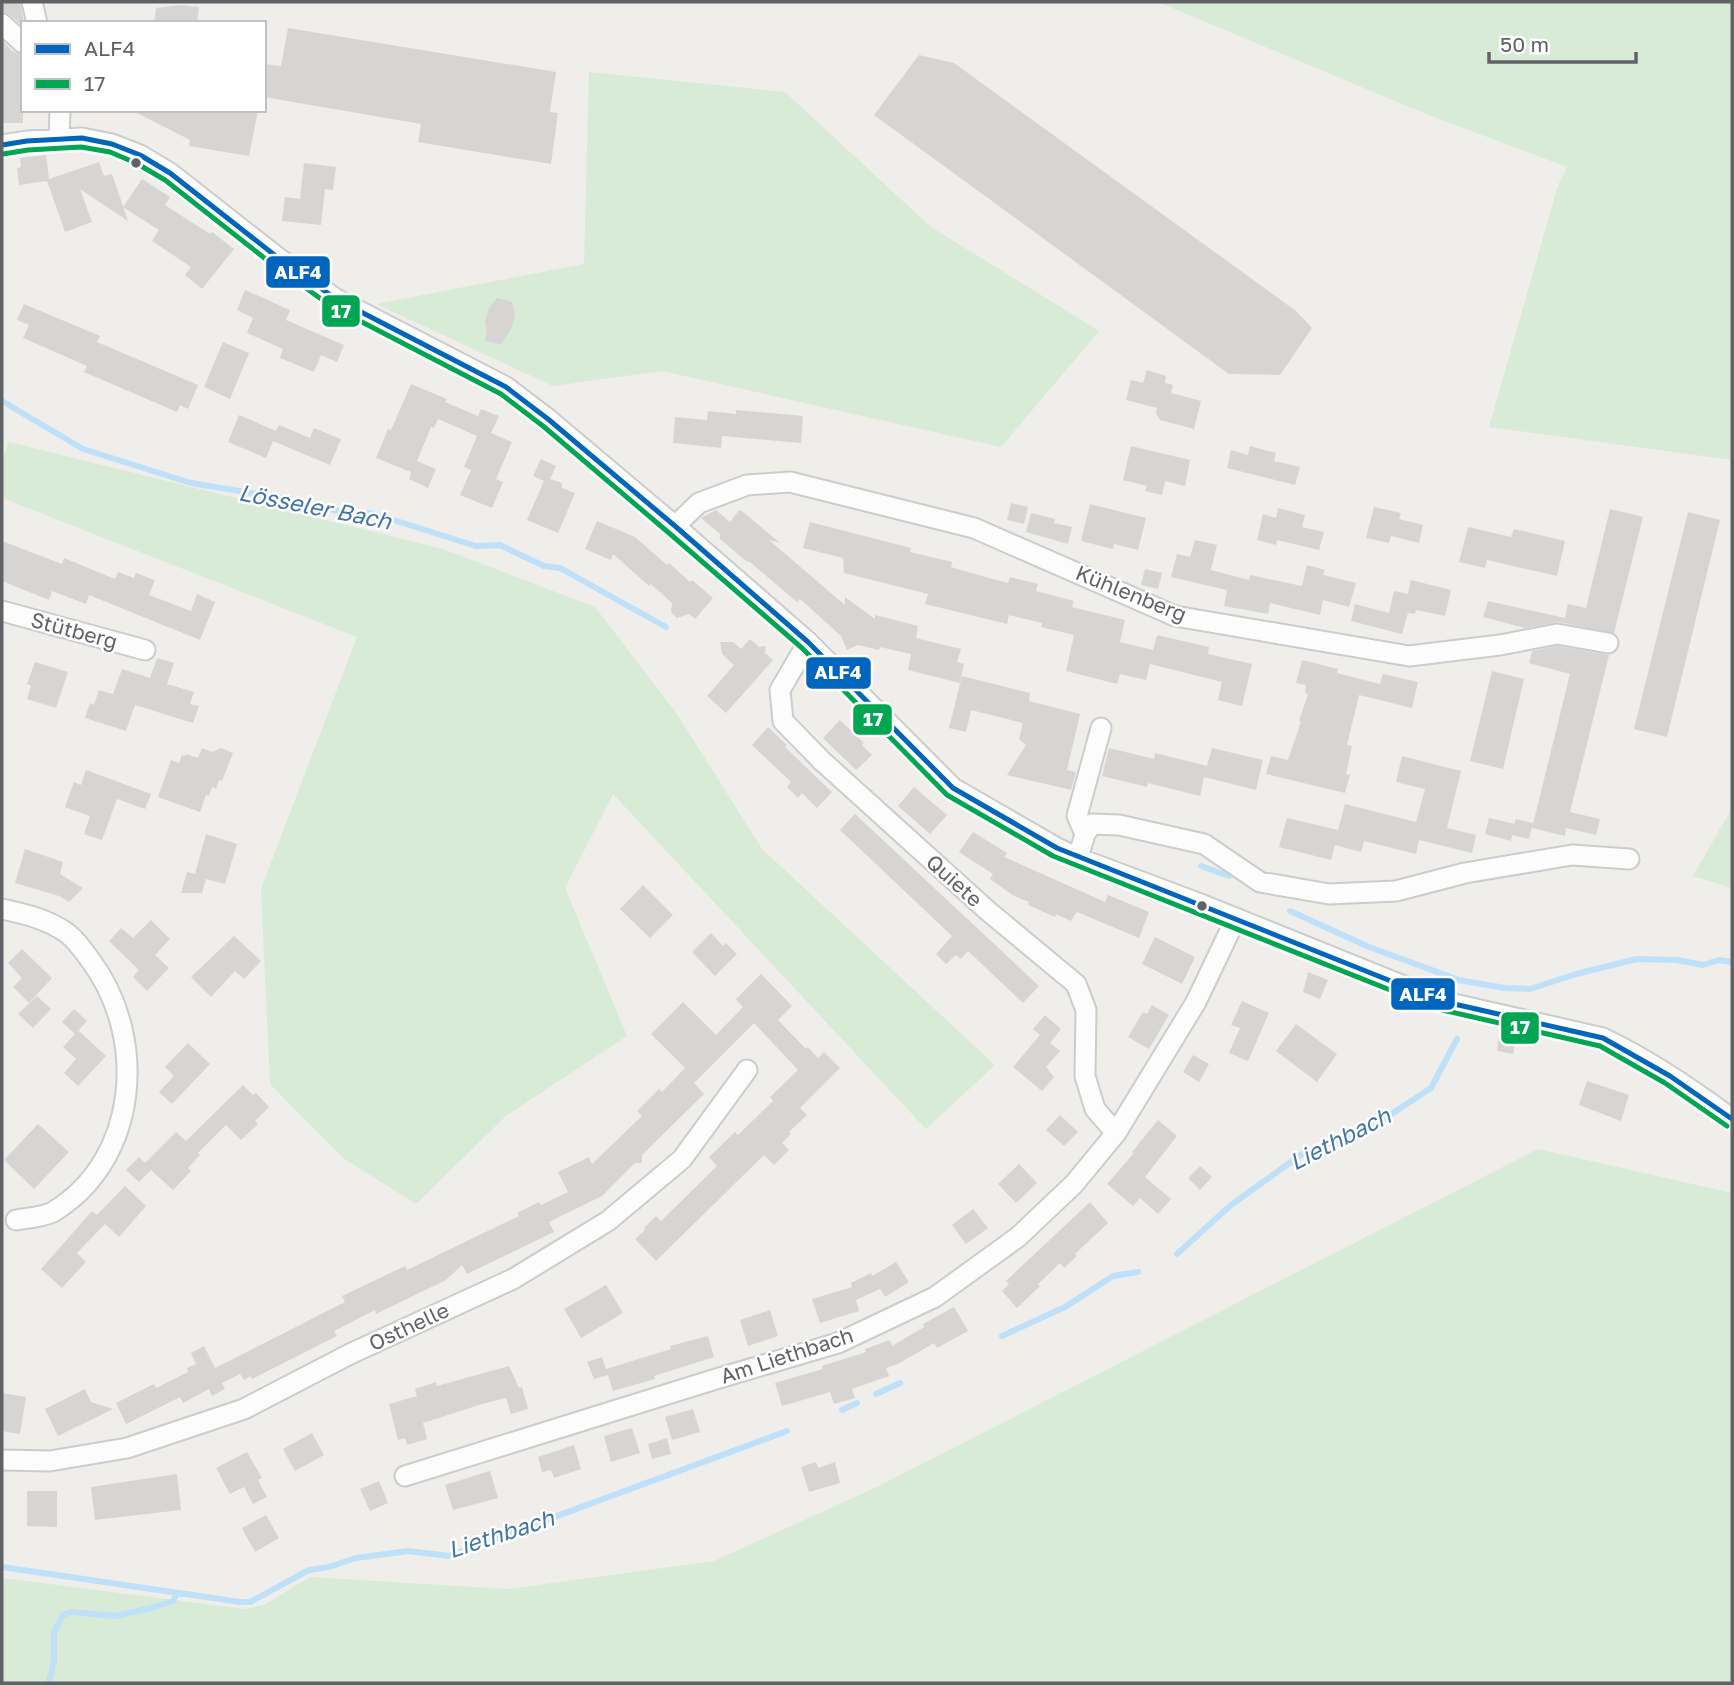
<svg xmlns="http://www.w3.org/2000/svg" width="1734" height="1685" font-family="'Golos Text',sans-serif">
  <style>
    .green { fill: #d8ebd6 }
    .lines { fill: none; stroke-linecap: round; stroke-linejoin: round }
    .stream { stroke: #bfe0f9; stroke-width: 6 }
    .building { fill: #d6d5d3 }
    .street-casing { stroke: #cbcccc; stroke-width: 23 }
    .street { stroke: #fdfcfc; stroke-width: 19 }
    .bus-1-casing { stroke: #fff; stroke-width: 10 }
    .bus-2-casing { stroke: #fff; stroke-width: 10 }
    .bus-1 { stroke: #0065bd; stroke-width: 5 }
    .bus-2 { stroke: #00a651; stroke-width: 5 }
    .bus-dot { fill: #5f6368; stroke: #fff; stroke-width: 2.5 }
    .labels { text-anchor: middle; stroke-width: 5; stroke-linejoin: round; paint-order: stroke }
    .street-label { font-size: 21px; fill: #5f6368; stroke: #fff }
    .water-label { font-size: 23px; font-style: italic; fill: #4174aa; stroke: #fff }
    .line-badge { stroke: #fff; stroke-width: 2.5 }
    .badge-label { font-size: 19px; text-anchor: middle; font-weight: bold; fill: #fff }
  </style>
  <rect width="100%" height="100%" fill="#efeeea"/>
  <!-- green -->
  <path class="green" d="M1158,2H1732V460L1489,427L1558,185L1567,167L1426,114Z
    M589,72L785,92L931,227L1099,331L1001,447L662,371L553,386L376,304L584,264Z
    M9,442L443,549L595,607L677,714L762,849L995,1065L926,1129L613,794L565,888L627,1036L506,1116L416,1204L343,1158L270,1084L261,889L357,637L2,498V459Z
    M1732,808V888L1693,876Z
    M1538,1149L1732,1193V1683H2V1578L245,1609L264,1605L310,1577L508,1589L714,1561L877,1487Z"/>
  <g class="lines">
    <!-- stream -->
    <path class="stream" d="M2,401L83,449L191,483L282,498L346,513H371L476,546L500,545L544,566L560,568L666,627
      M1201,866L1229,876
      M1290,911L1369,947L1459,980L1505,988L1530,989L1576,974L1637,959L1677,960L1703,965L1719,960L1732,962
      M1177,1254L1231,1205L1302,1154L1375,1125L1431,1088L1457,1039
      M1002,1336L1065,1307L1113,1276L1138,1272
      M876,1394L900,1383
      M842,1410L857,1403
      M2,1567L240,1602H250L309,1570L329,1567L356,1558L408,1551L449,1556L787,1431
      M49,1683L54,1661V1632L63,1615L71,1612L115,1616L151,1608L173,1601L177,1593"/>
  </g>
  <!-- building -->
  <path class="building" d="M2,2H20L24,23L23,26L10,15L2,12Z
    M181,5L199,7L197,23H154L156,8Z
    M288,28L556,72L550,112L558,113L551,164L418,142L421,124L264,97V64L281,66Z
    M2,40L12,51L23,56V123H2Z
    M919,55L954,63L1296,311L1312,328L1280,375L1229,374L874,115Z
    M131,110H258L249,156L189,146L190,140Z
    M46,155L49,179L99,162L104,176L112,174L128,221L80,189L92,222L65,232L47,181L19,185L17,168L21,167L20,158Z
    M304,163L336,167L333,190L325,189L321,225L282,221L285,197L300,199Z
    M142,179L170,197L165,205L210,234L212,232L234,249L202,289L185,275L191,267L152,241L159,230L123,207Z
    M245,290L290,310L286,320L344,345L337,362L321,355L314,372L280,358L283,349L247,333L253,318L237,310Z
    M497,298L512,302L515,315L511,329L501,344L485,341L487,330L485,322L489,308Z
    M24,304L100,336L97,342L198,385L188,409L180,405L177,412L84,372L87,366L23,338L29,325L17,320Z
    M223,342L249,353L230,399L204,387Z
    M1147,370L1166,376L1165,383L1173,385L1171,393L1201,401L1194,429L1160,420L1156,413L1157,408L1126,400L1131,380L1143,383Z
    M411,384L447,399L445,402L478,416L481,409L499,416L491,433L512,442L496,479L503,482L492,508L460,495L471,470L464,467L477,436L438,419L434,428L431,427L417,461L436,469L428,488L409,479L411,472L376,458L388,429L391,430Z
    M736,410L803,416L801,443L722,436L721,448L673,443L675,417L707,420L708,411L736,414Z
    M239,415L276,431L279,425L310,438L314,428L341,439L330,465L273,441L266,458L228,442Z
    M1131,446L1190,460L1185,486L1165,481L1162,495L1145,491L1147,486L1123,480Z
    M1250,446L1276,453L1274,461L1300,467L1295,485L1227,468L1231,450L1248,455Z
    M541,459L556,466L550,479L562,483V488L575,493L558,533L527,520L544,481L533,476Z
    M1011,503L1028,507L1024,524L1007,520Z
    M1090,504L1146,518L1138,550L1114,544L1113,549L1081,541Z
    M1374,507L1401,513L1399,519L1423,525L1419,543L1391,536L1389,543L1366,538Z
    M1278,508L1305,515L1302,527L1324,532L1319,550L1277,540L1276,545L1257,540L1263,514L1276,518Z
    M1610,509L1643,517L1614,633L1559,622L1525,628L1483,617L1488,601L1565,618L1568,604L1586,608Z
    M716,510L730,522L739,510L743,512L780,543L769,540L845,605V597L875,619V615L918,626L916,638L961,649L957,662L964,664L960,683L908,670L911,654L880,647L879,650L858,645L847,650L841,636L800,599L797,602L750,562L746,561L720,539V534L701,518Z
    M1688,512L1720,520L1667,737L1634,729Z
    M1031,513L1055,519L1054,523L1072,527L1068,544L1026,532Z
    M597,521L635,537L667,565L669,563L690,582L692,580L713,598L695,619L689,614L677,618L671,612L672,603L651,584L649,586L613,554L611,560L585,549Z
    M810,522L911,548L910,552L952,562L951,567L978,575L1008,583L1010,577L1038,584L1036,591L1074,601L1072,607L1125,620L1120,642L1153,650L1157,635L1209,647L1208,654L1252,664L1242,706L1218,700L1222,682L1150,664L1146,680L1120,674L1117,684L1066,671L1074,635L1041,627L1042,623L1009,615L1007,624L925,604L928,594L844,573L843,558L803,548Z
    M1468,527L1511,537L1514,529L1565,541L1557,576L1487,560L1485,568L1459,562Z
    M1195,540L1217,545L1211,570L1249,580L1250,575L1302,586L1307,565L1325,570L1323,575L1356,583L1349,607L1323,600L1320,615L1270,603L1268,614L1224,606L1227,590L1171,577L1177,554L1190,557Z
    M2,541L62,564L64,558L115,579L118,572L134,578L136,573L155,580L149,595L191,611L197,594L215,602L200,640L89,595L86,604L52,591L49,600L2,581Z
    M1145,569L1162,573L1158,589L1141,585Z
    M1411,580L1451,590L1445,616L1416,610L1415,614L1408,613L1402,634L1351,621L1355,604L1389,613L1394,591L1408,594Z
    M750,639L759,647L766,646L765,653L773,660L726,713L707,696L734,665L722,654L720,642H733L741,649Z
    M1557,646L1609,655L1570,812L1600,819L1596,835L1566,828L1565,836L1532,828L1570,674L1529,663L1532,651Z
    M157,658L174,663L167,684L194,692L190,704L199,706L193,723L135,705L126,731L85,718L90,703L94,705L99,690L113,694L122,669L150,678Z
    M1302,660L1338,669L1337,673L1380,684L1383,674L1418,682L1412,708L1359,695L1347,745L1352,746L1346,774L1350,775L1345,793L1266,774L1271,756L1288,760L1301,722L1299,721L1308,694L1305,693L1306,685L1296,683Z
    M35,662L68,672L56,708L27,699L31,686L27,684Z
    M1492,671L1524,679L1503,769L1470,761Z
    M962,676L1030,693L1029,701L1080,714L1067,770L1076,772L1071,790L1007,775L1026,745L1019,739L1023,723L971,710L966,732L949,728Z
    M840,720L864,743L862,745L872,755L856,770L823,738Z
    M768,727L787,745L785,747L832,792L817,808L802,793L798,798L787,787L791,782L752,745Z
    M202,748L212,752L221,748L233,753L222,781L219,780L216,789L212,787L209,796L206,795L200,812L158,797L171,760L179,763L182,755L185,756L186,754L198,758Z
    M1109,748L1154,759L1155,753L1207,766L1212,748L1263,760L1256,790L1204,777L1200,796L1148,783L1147,787L1102,776Z
    M1402,756L1461,771L1447,828L1476,835L1472,853L1419,840L1416,854L1364,841L1361,852L1335,845L1331,860L1279,847L1287,818L1338,830L1345,804L1416,822L1425,789L1396,782Z
    M86,770L151,794L145,809L117,799L102,840L84,834L90,816L65,807L74,782L81,785Z
    M914,787L947,815L930,834L898,806Z
    M855,814L1039,986L1023,1003L968,951L961,959L956,955L946,964L936,954L952,936L840,830Z
    M1489,818L1515,824L1513,829L1516,819L1533,823L1529,839L1512,835L1511,841L1485,834Z
    M973,832L1007,853L1004,857L1105,902L1108,895L1149,912L1139,938L1077,912L1071,921L1056,914L1055,917L1028,905L1029,902L1014,896L990,879L993,874L959,852Z
    M206,834L237,844L225,884L206,879L202,893H181L187,872L195,874Z
    M25,849L63,862L60,874L83,888L69,902L59,896L15,883Z
    M643,885L673,915L650,938L620,909Z
    M151,920L170,939L155,955L169,968L147,991L133,977L139,970L109,941L121,928L133,938Z
    M711,933L723,946L726,943L737,954L715,976L692,952Z
    M234,936L261,961L244,979L235,971L211,997L191,977Z
    M1155,937L1195,957L1182,984L1142,964Z
    M22,949L52,978L29,1003L13,987L22,978L8,963Z
    M1308,972L1328,980L1320,999L1303,992Z
    M761,974L792,1006L778,1020L806,1049L808,1047L818,1058L824,1052L840,1068L800,1108L807,1115L789,1132L791,1134L782,1143L789,1150L774,1165L764,1155L656,1261L635,1239L645,1230L644,1228L656,1216L661,1221L717,1166L709,1157L735,1132L738,1135L773,1101L770,1097L798,1070L754,1023L694,1083L704,1094L642,1155V1163H635L602,1196L549,1222L554,1232L467,1274L462,1265L446,1280L376,1314L375,1310L334,1331L337,1336L252,1379L251,1376L244,1380L240,1374L222,1383L225,1389L212,1396L209,1389L183,1403L180,1397L126,1424L116,1403L154,1384L156,1388L188,1372L187,1368L196,1364L191,1353L204,1346L215,1368L345,1302L342,1296L405,1266L407,1270L519,1216L517,1213L539,1202L541,1205L568,1192L558,1172L589,1157L592,1164L642,1116L637,1111L659,1089L662,1092L685,1068L651,1034L683,1002L716,1035L743,1007L736,999Z
    M37,996L51,1009L33,1028L18,1014Z
    M1242,1001L1269,1013L1248,1061L1229,1053L1240,1028L1231,1025Z
    M1152,1005L1169,1015L1149,1049L1128,1037L1143,1012L1147,1014Z
    M74,1009L87,1021L77,1032L79,1031L106,1056L78,1086L64,1073L76,1059L63,1047L75,1034L62,1022Z
    M1045,1015L1061,1029L1050,1043L1060,1051L1046,1067L1054,1077L1042,1091L1013,1067L1040,1035L1033,1029Z
    M1296,1024L1337,1054L1317,1082L1276,1051Z
    M1499,1035L1516,1037L1513,1054L1497,1051Z
    M188,1043L210,1064L172,1104L159,1092L174,1076L165,1067Z
    M1193,1055L1209,1064L1199,1082L1183,1072Z
    M1587,1081L1629,1095L1621,1121L1579,1105Z
    M243,1085L253,1095L256,1093L269,1107L255,1121L258,1124L241,1140L226,1125L198,1153L200,1155L188,1168L191,1171L173,1190L151,1170L139,1182L126,1170L139,1157L145,1163L176,1132L186,1141Z
    M1060,1115L1078,1132L1064,1146L1046,1130Z
    M1158,1120L1177,1136L1145,1177L1171,1199L1158,1214L1140,1198L1133,1206L1107,1184L1134,1153L1132,1152Z
    M38,1124L69,1152L34,1189L4,1160Z
    M1019,1164L1037,1183L1016,1203L998,1184Z
    M1200,1166L1212,1177L1200,1190L1188,1178Z
    M125,1186L146,1206L119,1237L105,1224L77,1253L86,1262L62,1288L41,1269L92,1211L97,1215Z
    M1090,1202L1108,1223L1075,1254L1077,1256L1064,1268L1060,1263L1038,1284L1040,1286L1017,1308L1002,1291L1009,1284L1006,1281Z
    M973,1209L988,1228L966,1244L952,1225Z
    M896,1262L909,1282L885,1297L880,1289L856,1300L859,1311L820,1323L812,1299L852,1287L851,1283L871,1273L872,1276Z
    M606,1285L623,1313L581,1338L564,1309Z
    M954,1307L968,1331L937,1348L934,1343L898,1364L886,1368L889,1376L852,1389L855,1398L834,1404L830,1392L782,1406L775,1383L823,1369L822,1366L866,1352L865,1349L890,1340L892,1346L924,1327L923,1324Z
    M770,1310L778,1336L748,1346L740,1320Z
    M708,1336L714,1357L654,1376L655,1379L613,1391L606,1369L671,1349L670,1346Z
    M602,1357L608,1375L594,1379L587,1362Z
    M509,1366L519,1388L522,1387L528,1409L511,1414L506,1398L482,1404L423,1423L427,1439L407,1445L405,1438L398,1440L389,1404L417,1396L415,1389L436,1382L437,1386Z
    M85,1389L91,1402L113,1409L58,1436L45,1409Z
    M2,1393L26,1397L20,1434L2,1431Z
    M693,1409L700,1432L672,1440L665,1417Z
    M632,1428L640,1453L611,1462L604,1436Z
    M312,1433L324,1455L295,1471L283,1449Z
    M667,1438L671,1454L652,1459L648,1444Z
    M574,1445L581,1469L554,1478L551,1470L542,1472L538,1457Z
    M247,1452L262,1478L258,1480L267,1497L253,1504L244,1487L230,1494L216,1468Z
    M816,1462L818,1468L835,1462L840,1483L809,1492L801,1467Z
    M490,1471L498,1498L453,1510L445,1485Z
    M177,1474L181,1510L95,1520L91,1487Z
    M379,1481L388,1503L370,1511L360,1489Z
    M27,1491H57V1527L27,1526Z
    M266,1515L279,1538L255,1552L242,1528Z"/>
  <g class="lines">
    <defs>
      <path id="street" d="M32,2L37,23
        M2,24L23,43
        M59,139L60,110
        M2,145L27,141L82,138L112,144L140,155L170,173L277,257L336,299L506,387L548,419L675,526L808,642L953,788L1057,848L1078,858L1203,905L1441,1001L1603,1038C1649,1060 1692,1089 1732,1119
        M675,526L699,503L747,485L790,482L974,528L1175,616L1409,656L1500,645L1557,634L1608,643
        M2,611L145,650
        M808,642L780,690L783,721L822,761L988,911L1076,984L1086,1010L1085,1076L1095,1109L1116,1133
        M1085,834L1077,816L1101,728
        M1078,858L1085,834L1092,824L1119,825L1204,844L1260,882L1329,894L1396,891L1465,873L1572,855L1629,859
        M2,909C25,914 47,919 67,933C76,940 84,951 91,961C148,1038 139,1160 53,1212C43,1217 28,1218 16,1220
        M2,1460L50,1461L127,1448L244,1409L350,1354L513,1279L608,1221L682,1159L747,1070
        M405,1476L716,1379L838,1343L935,1297L1018,1237L1074,1184L1116,1133L1196,1002L1236,918"/>
    </defs>
    <!-- street casing -->
    <use href="#street" class="street-casing"/>
    <!-- street -->
    <use href="#street" class="street"/>
    <defs>
      <path id="bus-1" d="M2,145L27,141L82,138L112,144L140,155L170,173L277,257L336,299L506,387L548,419L675,526L808,642L953,788L1057,848L1441,1001L1603,1038L1670,1076L1732,1119"/>
      <path id="bus-2" d="M3,154L28,150L81,147L110,152L136,163L165,180L272,264L331,306L501,394L543,426L669,533L802,648L947,795L1053,856L1438,1009L1600,1046L1665,1083L1727,1126"/>
    </defs>
    <!-- bus-1 casing -->
    <use href="#bus-1" class="bus-1-casing"/>
    <!-- bus-2 casing -->
    <use href="#bus-2" class="bus-2-casing"/>
    <!-- bus-1 -->
    <use href="#bus-1" class="bus-1"/>
    <!-- bus-2 -->
    <use href="#bus-2" class="bus-2"/>
  </g>
  <!-- markers -->
  <g class="bus-dot">
    <circle cx="136" cy="163" r="6"/>
    <circle cx="1202" cy="906" r="6"/>
  </g>
  <g class="labels">
    <!-- street labels -->
    <g class="street-label">
      <text transform="translate(1131 594) rotate(22)" y="7">Kühlenberg</text>
      <text transform="translate(74 631) rotate(15)" y="7">Stütberg</text>
      <text transform="translate(954 881) rotate(42)" y="7">Quiete</text>
      <text transform="translate(409 1327) rotate(-25)" y="7">Osthelle</text>
      <text transform="translate(787 1356) rotate(-18)" y="7">Am Liethbach</text>
    </g>
    <!-- water labels -->
    <g class="water-label">
      <text transform="translate(315 507) rotate(11)" y="8">Lösseler Bach</text>
      <text transform="translate(1340 1139) rotate(-27)" y="8">Liethbach</text>
      <text transform="translate(501 1534) rotate(-18)" y="8">Liethbach</text>
    </g>
  </g>
  <g class="line-badge">
    <rect x="265" y="255" width="66" height="34" rx="7" fill="#0065bd"/>
    <rect x="321" y="294" width="40" height="34" rx="7" fill="#00a651"/>
    <rect x="805" y="656" width="67" height="34" rx="7" fill="#0065bd"/>
    <rect x="852" y="703" width="41" height="33" rx="7" fill="#00a651"/>
    <rect x="1390" y="977" width="66" height="34" rx="7" fill="#0065bd"/>
    <rect x="1500" y="1011" width="40" height="34" rx="7" fill="#00a651"/>
  </g>
  <g class="badge-label">
    <text x="298" y="279">ALF4</text>
    <text x="341" y="318">17</text>
    <text x="838" y="679">ALF4</text>
    <text x="873" y="726">17</text>
    <text x="1423" y="1001">ALF4</text>
    <text x="1520" y="1034">17</text>
  </g>
  <!-- border -->
  <rect width="1734" height="1685" fill="none" stroke="#5f6368" stroke-width="7"/>
  <!-- legend -->
  <rect x="21" y="21" width="245" height="91" fill="#ffffff" stroke="#bfc1c3" stroke-width="2"/>
  <rect x="35" y="44" width="35" height="10" fill="#0065bd" stroke="#bfc1c3" stroke-width="2"/>
  <text x="84" y="56" font-size="21" fill="#5f6368">ALF4</text>
  <rect x="35" y="79" width="35" height="10" fill="#00a651" stroke="#bfc1c3" stroke-width="2"/>
  <text x="84" y="91" font-size="21" fill="#5f6368">17</text>
  <!-- scale -->
  <path d="M1489 52v10h147v-10" fill="none" stroke="#5f6368" stroke-width="3.5"/>
  <text x="1500" y="52" font-size="21" fill="#5f6368" stroke="#ffffff" stroke-width="5" paint-order="stroke">50 m</text>
</svg>
